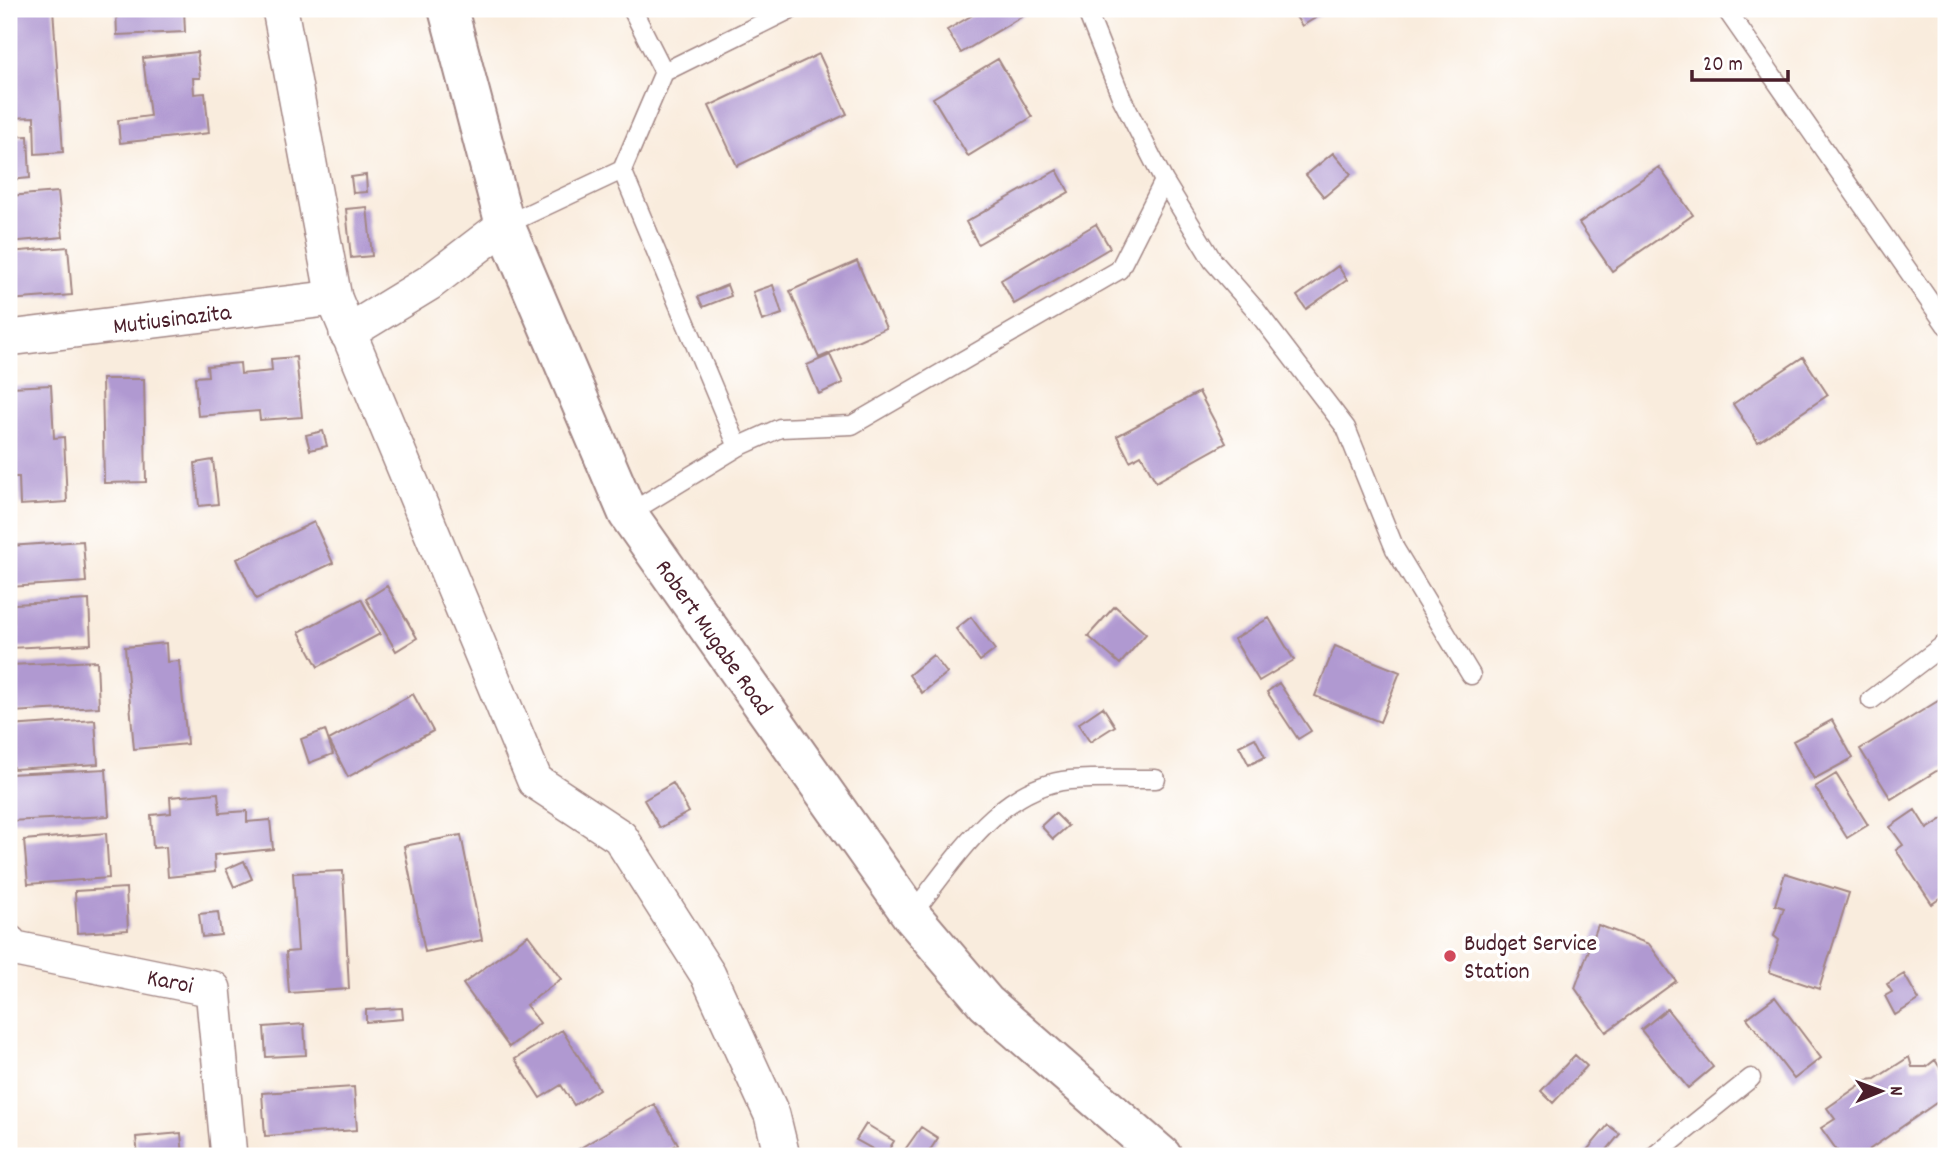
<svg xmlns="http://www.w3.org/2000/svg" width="1955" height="1165" font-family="Dekko,sans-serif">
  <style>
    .building { fill: #b099d1 }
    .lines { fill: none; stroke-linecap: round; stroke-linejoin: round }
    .lane-casing { stroke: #a28684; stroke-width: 21 }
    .street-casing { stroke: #a28684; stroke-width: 38 }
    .primary-casing { stroke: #a28684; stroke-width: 42 }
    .lane { stroke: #fff; stroke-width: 18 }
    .street { stroke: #fff; stroke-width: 35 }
    .primary { stroke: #fff; stroke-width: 38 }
    .poi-dot { fill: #d1495b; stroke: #fff; stroke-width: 2.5 }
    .labels { text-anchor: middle; stroke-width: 7; stroke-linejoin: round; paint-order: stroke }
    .street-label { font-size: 24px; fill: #4a1f2b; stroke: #fff }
    .poi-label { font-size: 24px; fill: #4a1f2b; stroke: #fff; text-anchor: start }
  </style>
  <rect width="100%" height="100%" fill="#fff"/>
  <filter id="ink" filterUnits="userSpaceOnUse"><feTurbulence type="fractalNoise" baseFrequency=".0143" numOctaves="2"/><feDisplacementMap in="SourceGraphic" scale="14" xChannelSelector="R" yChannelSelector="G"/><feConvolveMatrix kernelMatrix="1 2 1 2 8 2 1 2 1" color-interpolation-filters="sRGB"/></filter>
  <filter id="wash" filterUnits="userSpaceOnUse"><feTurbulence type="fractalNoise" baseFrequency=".00686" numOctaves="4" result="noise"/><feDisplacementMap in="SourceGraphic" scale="28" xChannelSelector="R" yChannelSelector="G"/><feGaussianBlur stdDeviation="1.57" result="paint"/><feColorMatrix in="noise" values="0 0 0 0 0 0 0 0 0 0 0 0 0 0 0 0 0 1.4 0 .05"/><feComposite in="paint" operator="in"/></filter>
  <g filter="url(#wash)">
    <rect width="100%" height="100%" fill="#f9ecdd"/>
    <g id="blocks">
      <!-- building -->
      <path class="building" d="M9,9H53L63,152L35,154L34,117L9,118Z
        M116,9H184L185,32L117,35Z
        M983,9L1031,11L961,53L947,30Z
        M1291,9H1319L1322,14L1302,26Z
        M197,52L200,78H193L194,94L205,93L209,133L120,143L118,120L150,116L143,58Z
        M819,54L847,114L737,166L709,106Z
        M998,59L1032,117L968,156L933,98Z
        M28,136L30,178L9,180V137Z
        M1333,153L1351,174L1324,197L1306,175Z
        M1659,167L1693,215L1612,271L1579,223Z
        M1057,170L1069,192L978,244L966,222Z
        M366,175L367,192L353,193L351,177Z
        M58,192L63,237L9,242V196Z
        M367,207L372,256L351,258L346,209Z
        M1096,224L1110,248L1014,304L1001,280Z
        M68,247L72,295L9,300V252Z
        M857,261L886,328L819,358L790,291Z
        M1338,266L1347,280L1306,309L1297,296Z
        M727,285L731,296L703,307L698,297Z
        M773,285L782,314L762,321L753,292Z
        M830,355L843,383L819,394L807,365Z
        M296,357L302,417L260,420L259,411L198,416L195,377L208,376L207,366L240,363L241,374L272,371L271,359Z
        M1803,357L1828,395L1758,442L1733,404Z
        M102,379H144L146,482L104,483Z
        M51,385L54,438L64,437L67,502L20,505L19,477H9V427H12L10,387Z
        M1199,392L1226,443L1156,482L1141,455L1130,461L1117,436Z
        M323,431L327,446L310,450L306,435Z
        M213,460L218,504L199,506L195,463Z
        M314,522L333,563L256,599L237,559Z
        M83,541L86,582L9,587V546Z
        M387,586L417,638L396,651L366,599Z
        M361,599L380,634L318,667L299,632Z
        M89,600L91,644L9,648V622H14V604Z
        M1115,606L1146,634L1120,664L1088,636Z
        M971,617L995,650L980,661L956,629Z
        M1269,618L1294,660L1259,681L1234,639Z
        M166,643L167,662L179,661L187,744L134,749L125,647Z
        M1335,646L1400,672L1380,722L1315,696Z
        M933,655L947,673L922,693L909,675Z
        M97,661L99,707L12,712L10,665Z
        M1279,683L1311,731L1298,739L1267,692Z
        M413,694L433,731L348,777L329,740Z
        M1946,696V765L1891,799L1860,749Z
        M1103,707L1115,726L1090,742L1078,724Z
        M95,720L98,764L13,769L10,726Z
        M1832,720L1853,758L1814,779L1793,741Z
        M325,730L333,754L309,763L301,739Z
        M1255,738L1265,757L1249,765L1239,746Z
        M106,769L109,816L9,821V774Z
        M1836,774L1868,825L1847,838L1815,787Z
        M673,783L689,812L660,828L644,800Z
        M218,793L220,813L247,811V822L270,820L273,849L214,855L215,872L168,877L166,847L153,848L151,815L171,813L170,797Z
        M1915,810L1927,829L1944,818L1946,822V894L1932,904L1896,850L1903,845L1890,827Z
        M1055,813L1068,826L1053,839L1041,826Z
        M106,833L109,878L28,884L24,840Z
        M461,835L482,940L425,952L404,846Z
        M244,861L252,879L234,887L226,869Z
        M343,871L349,989L289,993L286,952L298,951L293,873Z
        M1785,873L1849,893L1819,989L1769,972L1779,940L1774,936L1784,908L1775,905Z
        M126,888L128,930L77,933L75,891Z
        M218,912L221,935L202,937L199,914Z
        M1598,925L1649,944L1676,981L1606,1032L1575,988Z
        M528,935L561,979L526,1005L540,1023L509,1047L463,984Z
        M1904,974L1919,1000L1895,1015L1885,996L1892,992L1887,984Z
        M1775,997L1821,1058L1794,1079L1747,1018Z
        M402,1008L403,1019L366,1022V1010Z
        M1667,1009L1713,1067L1688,1088L1641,1030Z
        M304,1024L306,1055L266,1057L264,1027Z
        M562,1030L599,1089L574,1105L561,1085L540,1098L515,1059Z
        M1575,1055L1587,1066L1553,1103L1541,1091Z
        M1909,1057L1912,1067H1926L1935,1060L1946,1077V1096L1860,1156H1841L1821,1128L1835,1119L1827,1108L1867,1080L1875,1079Z
        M354,1087L357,1130L265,1136L262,1093Z
        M654,1104L678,1144L657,1156H581L577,1150Z
        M866,1124L894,1141L885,1156L856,1140Z
        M1608,1125L1620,1134L1602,1156H1582Z
        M921,1127L938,1138L926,1156H912L904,1151Z
        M181,1133L183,1156H138L136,1137Z"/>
    </g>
  </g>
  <g filter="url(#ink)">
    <use href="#blocks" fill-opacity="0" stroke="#a28684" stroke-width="2"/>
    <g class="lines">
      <defs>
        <path id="lane" d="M632,9L664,72
          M1086,9L1122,99L1164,181L1213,261L1255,309L1346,428L1395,549L1471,675
          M1726,9L1946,325
          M622,170L738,447L780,428L852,425L1119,270L1164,181
          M505,225L622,170L664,72L791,9
          M628,514L738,447
          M1871,700L1946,643
          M911,915C954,862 997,787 1070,780C1099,778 1128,779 1156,779
          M1654,1156L1751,1078"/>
        <g id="street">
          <path d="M280,9L334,298L535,781L620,837L708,975L772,1115L782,1156"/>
          <path d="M347,333L429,283L505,225"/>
          <path id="s1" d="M9,338L334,298"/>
          <path id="s2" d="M9,943L11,948L213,989L229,1156"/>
        </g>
        <g id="primary">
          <path id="s3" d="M448,9L505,225L628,514L911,915L986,1003L1162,1156"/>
        </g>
      </defs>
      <!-- lane casing -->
      <use href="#lane" class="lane-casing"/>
      <!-- street casing -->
      <use href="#street" class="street-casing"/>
      <!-- primary casing -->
      <use href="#primary" class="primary-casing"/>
      <!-- lane -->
      <use href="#lane" class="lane"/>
      <!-- street -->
      <use href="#street" class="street"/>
      <!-- primary -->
      <use href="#primary" class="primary"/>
    </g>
  </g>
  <!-- markers -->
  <circle class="poi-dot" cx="1450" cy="956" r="7"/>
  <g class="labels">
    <!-- street labels -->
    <g class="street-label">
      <text dy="8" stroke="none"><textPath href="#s1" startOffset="164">Mutiusinazita</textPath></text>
      <text dy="8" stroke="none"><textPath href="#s3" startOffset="688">Robert Mugabe Road</textPath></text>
      <text dy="8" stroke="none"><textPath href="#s2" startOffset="168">Karoi</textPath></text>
    </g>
    <!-- poi labels -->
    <g class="poi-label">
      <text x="1464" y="950">Budget Service<tspan x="1464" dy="28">Station</tspan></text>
    </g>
  </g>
  <!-- margin -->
  <rect width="1955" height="1165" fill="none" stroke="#fff" stroke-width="35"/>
  <!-- north arrow -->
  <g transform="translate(1881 1091) rotate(89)" stroke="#ffffff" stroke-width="5" paint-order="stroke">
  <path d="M0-5L12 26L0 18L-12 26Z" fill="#4a1f2b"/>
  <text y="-10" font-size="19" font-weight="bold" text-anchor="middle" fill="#4a1f2b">N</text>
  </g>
  <!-- scale -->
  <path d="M1692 70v10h96v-10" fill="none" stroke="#4a1f2b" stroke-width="3.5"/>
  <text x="1703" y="70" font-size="21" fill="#4a1f2b" stroke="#ffffff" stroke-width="5" paint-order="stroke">20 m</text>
</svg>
